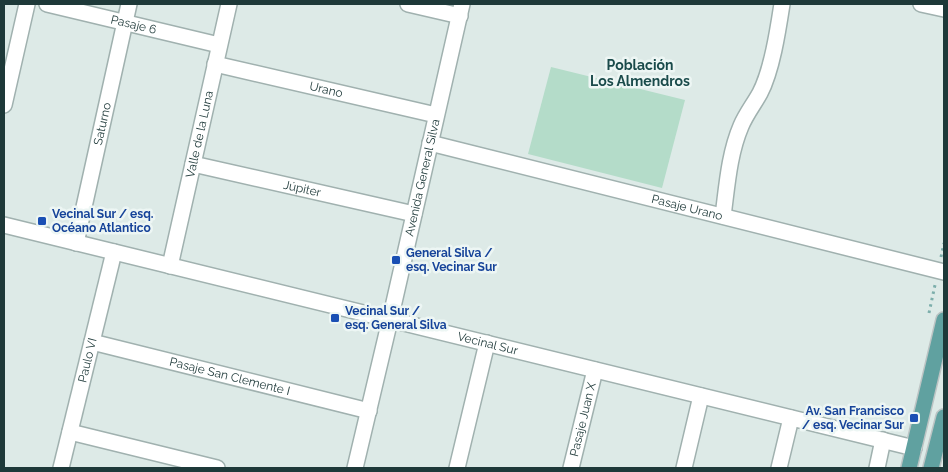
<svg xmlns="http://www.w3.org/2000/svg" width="948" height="472" font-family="Raleway,sans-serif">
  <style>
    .green { fill: #b4dcc9 }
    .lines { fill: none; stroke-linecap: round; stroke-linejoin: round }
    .minor-casing { stroke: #a0b1af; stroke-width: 18 }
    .major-casing { stroke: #bcc4c4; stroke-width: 18 }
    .path { stroke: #7caeab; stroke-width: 3; stroke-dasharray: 2.5 4; stroke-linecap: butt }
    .minor { stroke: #fff; stroke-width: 15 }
    .major { stroke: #60a1a0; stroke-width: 15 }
    .transit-dot { fill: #1a4fb4; stroke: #edf6f4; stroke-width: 2 }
    .labels { text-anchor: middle; stroke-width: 5; stroke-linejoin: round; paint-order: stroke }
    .street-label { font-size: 12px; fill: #1e3939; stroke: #edf6f4 }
    .transit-label { font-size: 12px; font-weight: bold; fill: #164399; stroke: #edf6f4; text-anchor: start }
    .neighbourhood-label { font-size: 14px; font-weight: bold; fill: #1a4b4b; stroke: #edf6f4 }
  </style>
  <rect width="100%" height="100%" fill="#ddeae7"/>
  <!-- green -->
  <path class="green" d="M551,67L685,100L662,188L528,154Z"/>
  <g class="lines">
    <defs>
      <g id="minor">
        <path id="s1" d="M47,4L219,45"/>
        <path d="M408,4L460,16"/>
        <path d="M921,4L944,9"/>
        <path id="s2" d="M215,64L436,115"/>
        <path d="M4,105L27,4"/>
        <path id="s3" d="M430,143L944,272"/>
        <path id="s4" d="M193,164L414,214"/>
        <path d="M723,216C727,186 729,154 741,126C746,114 754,104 760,93C772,70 778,30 782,4"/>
        <path id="s5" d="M4,225L914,448"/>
        <path id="s6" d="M76,243L129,4"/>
        <path id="s7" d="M170,266L229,4"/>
        <path id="s8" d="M92,342L369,411"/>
        <path d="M70,432L217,468"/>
        <path id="s9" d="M61,468L114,252"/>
        <path id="s10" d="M355,468L390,320L462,4"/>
        <path d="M457,468L487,343"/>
        <path id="s11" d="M571,468L595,370"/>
        <path d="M684,468L701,396"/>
        <path d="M779,468L791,418"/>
        <path d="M877,468L883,440"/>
      </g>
      <path id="major" d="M909,468L944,320
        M931,468L944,417"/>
    </defs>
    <!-- minor casing -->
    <use href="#minor" class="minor-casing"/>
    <!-- major casing -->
    <use href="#major" class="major-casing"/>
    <!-- path -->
    <path class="path" d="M941,257L944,243
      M929,313L935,285"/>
    <!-- minor -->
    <use href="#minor" class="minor"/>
    <!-- major -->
    <use href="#major" class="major"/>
  </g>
  <!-- markers -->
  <g class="transit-dot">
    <rect x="37" y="216" width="10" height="10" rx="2.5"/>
    <rect x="391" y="255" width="10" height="10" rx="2.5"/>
    <rect x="330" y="313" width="10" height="10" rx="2.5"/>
    <rect x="909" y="413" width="10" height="10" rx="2.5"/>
  </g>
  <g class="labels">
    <!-- street labels -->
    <g class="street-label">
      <text dy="4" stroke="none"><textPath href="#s1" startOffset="89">Pasaje 6</textPath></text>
      <text dy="4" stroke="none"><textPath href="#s2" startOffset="114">Urano</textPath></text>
      <text dy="4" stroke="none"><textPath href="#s6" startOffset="122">Saturno</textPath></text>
      <text dy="4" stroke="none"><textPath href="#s7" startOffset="135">Valle de la Luna</textPath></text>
      <text dy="4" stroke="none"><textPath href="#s10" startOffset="298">Avenida General Silva</textPath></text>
      <text dy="4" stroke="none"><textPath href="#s4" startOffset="112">Júpiter</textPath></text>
      <text dy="4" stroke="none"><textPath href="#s3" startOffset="265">Pasaje Urano</textPath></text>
      <text dy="4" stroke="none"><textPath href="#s5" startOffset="498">Vecinal Sur</textPath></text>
      <text dy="4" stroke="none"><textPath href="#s9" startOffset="111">Paulo VI</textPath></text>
      <text dy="4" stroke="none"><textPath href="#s8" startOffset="142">Pasaje San Clemente I</textPath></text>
      <text dy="4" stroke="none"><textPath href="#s11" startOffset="50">Pasaje Juan X</textPath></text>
    </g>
    <!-- transit labels -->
    <g class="transit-label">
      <text x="52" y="218">Vecinal Sur / esq.<tspan x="52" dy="14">Océano Atlantico</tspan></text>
      <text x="406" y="257">General Silva /<tspan x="406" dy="14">esq. Vecinar Sur</tspan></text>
      <text x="345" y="315">Vecinal Sur /<tspan x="345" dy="14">esq. General Silva</tspan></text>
      <text x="904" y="415" text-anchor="end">Av. San Francisco<tspan x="904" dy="14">/ esq. Vecinar Sur</tspan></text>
    </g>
    <!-- neighbourhood labels -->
    <g class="neighbourhood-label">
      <text x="640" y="70">Población<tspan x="640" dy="16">Los Almendros</tspan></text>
    </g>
  </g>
  <!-- border -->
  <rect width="948" height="472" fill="none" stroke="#1e3939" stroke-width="10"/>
</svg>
